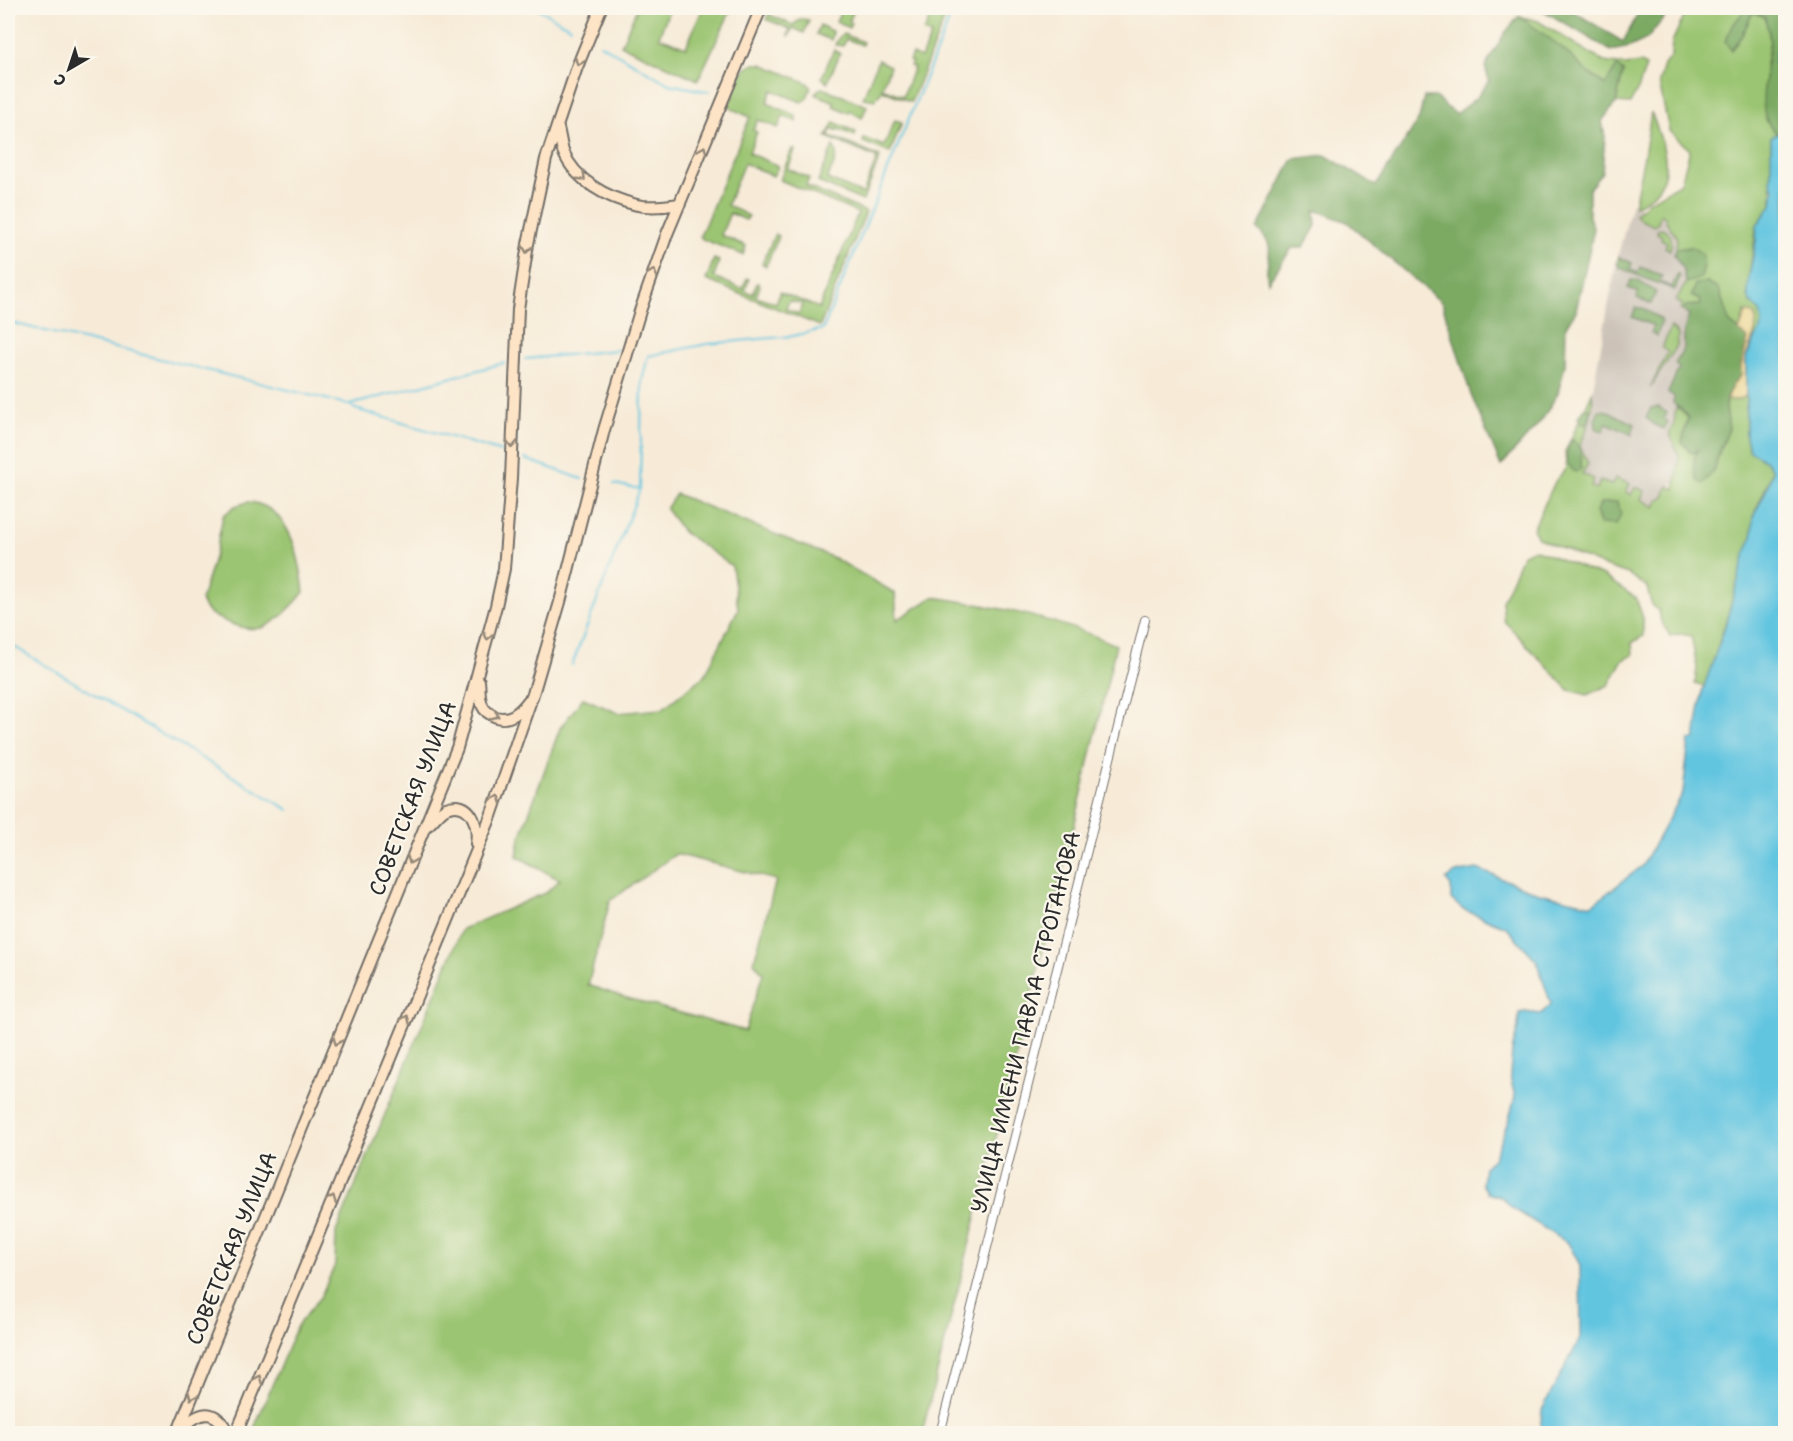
<svg xmlns="http://www.w3.org/2000/svg" width="1793" height="1441" font-family="'Shantell Sans',sans-serif">
  <style>
    .industrial { fill: #ccc2b8 }
    .green { fill: #9bc572; stroke: #63784e; stroke-width: 1.5; fill-rule: evenodd }
    .forest { fill: #7caa64; stroke: #546a48; stroke-width: 1.5 }
    .sand { fill: #eeda9e; stroke: #8c8264; stroke-width: 1.5 }
    .water { fill: #62c5e0; stroke: #467886; stroke-width: 1.5 }
    .lines { fill: none; stroke-linecap: round; stroke-linejoin: round }
    .stream { stroke: #62c5e0; stroke-width: 2 }
    .street-casing { stroke: #726e68; stroke-width: 10 }
    .secondary-casing { stroke: #726e68; stroke-width: 14 }
    .street { stroke: #fff; stroke-width: 8 }
    .secondary { stroke: #fee4c6; stroke-width: 10 }
    .oneway { stroke: #948878 }
    .labels { text-anchor: middle; stroke-width: 4.5; stroke-linejoin: round; paint-order: stroke }
    .street-label { font-size: 22px; fill: #2b2b2b; stroke: #fbf7ec }
  </style>
  <rect width="100%" height="100%" fill="#fbf7ec"/>
  <filter id="ink" filterUnits="userSpaceOnUse"><feTurbulence type="fractalNoise" baseFrequency=".0167" numOctaves="2"/><feDisplacementMap in="SourceGraphic" scale="12" xChannelSelector="R" yChannelSelector="G"/><feConvolveMatrix kernelMatrix="1 2 1 2 8 2 1 2 1" color-interpolation-filters="sRGB"/></filter>
  <filter id="wash" filterUnits="userSpaceOnUse"><feTurbulence type="fractalNoise" baseFrequency=".008" numOctaves="4" result="noise"/><feDisplacementMap in="SourceGraphic" scale="24" xChannelSelector="R" yChannelSelector="G"/><feGaussianBlur stdDeviation="1.35" result="paint"/><feColorMatrix in="noise" values="0 0 0 0 0 0 0 0 0 0 0 0 0 0 0 0 0 1.4 0 .05"/><feComposite in="paint" operator="in"/></filter>
  <g filter="url(#wash)">
    <rect width="100%" height="100%" fill="#f7ebd8"/>
    <!-- industrial -->
    <path class="industrial" d="M1632,203L1677,223L1698,303L1677,399L1683,460L1658,519L1573,480L1594,383L1617,259Z"/>
    <!-- green -->
    <path class="green" d="M637,8H670L659,37L686,47L703,8H732L698,80L621,45Z
      M771,8H772L770,15L793,25L800,19L809,20L804,33L793,28L789,36L788,35L790,29L766,19Z
      M842,8H855L849,22L851,23L849,28L836,22Z
      M933,8L942,9L949,8L911,102L882,90L875,100L863,98L878,60L890,66L882,88L903,96L914,67L910,66L912,62L909,61L912,54L921,58L931,35L924,32L932,13L939,16L941,13Z
      M1688,8H1746L1742,35L1753,12L1765,17L1770,39L1766,64L1767,122L1778,133L1771,138L1772,205L1757,225L1749,276L1748,296L1766,306L1762,326L1752,346L1755,332L1745,312L1739,331L1729,322L1719,290L1707,283L1695,285L1692,296L1700,300L1701,305L1685,306L1683,311L1680,310L1682,304L1676,301L1686,283L1691,280L1692,247L1676,249L1677,238L1666,221V218L1661,214L1657,224L1654,226L1641,220L1635,214L1649,201L1681,183L1690,150L1669,131L1659,82L1664,65L1671,56L1672,42Z
      M1519,16L1538,21L1604,62L1625,65L1641,63L1646,66L1639,87L1630,104L1616,103L1623,72L1617,67L1606,85L1585,70L1564,50Z
      M820,25L833,32L831,40L816,34Z
      M843,34L863,42L862,45L846,39L843,46L835,45L839,37Z
      M834,49L840,54L827,83L822,77Z
      M752,64H762L808,83L811,88L806,100L801,102L772,90L767,103L795,115L797,122L783,116L778,128L758,120L753,130L757,132L749,153L776,165L778,167L773,176L744,163L727,205L749,216L746,220L730,213L721,235L746,246L743,255L702,239L700,236L750,117L732,109L728,103L742,72Z
      M823,88L867,106L862,118L850,111L849,113L833,106L835,102L815,94L819,89Z
      M1651,112C1665,148 1681,187 1634,206C1640,175 1647,144 1651,112Z
      M895,120L902,122L890,153L863,142L864,138L884,146Z
      M834,122L856,132L855,136L838,129L837,131L832,128L828,137H826Z
      M830,136L880,157L863,201L818,182L833,146C841,155 831,169 827,179L863,194L877,158L829,138Z
      M792,149L795,150L788,169L809,178L806,186L866,212L820,326L706,280L714,259L719,261L714,277L742,289L747,278L749,279L745,291L753,294L757,283H759L760,286L756,297L761,299L762,298L776,303L780,292L819,308L858,213L780,180ZM789,301L803,304L799,314L786,309Z
      M1662,228C1672,234 1673,240 1670,250L1665,247L1667,242L1661,239L1662,236L1657,233L1658,229Z
      M775,234L779,236L766,266L762,264Z
      M1671,327L1678,335L1677,346L1650,388L1668,352L1662,348Z
      M1592,393C1595,411 1587,429 1580,446L1588,464L1582,474L1594,479L1591,487L1597,489L1600,481L1612,485L1615,478L1630,484L1626,492L1631,495L1635,487L1645,491L1641,499L1655,507L1659,499L1664,497L1668,486L1675,489L1679,456L1669,433L1674,424L1676,406L1688,418L1682,442L1692,453L1699,449L1715,469L1719,453L1729,429L1726,408L1727,400H1737L1746,396V437L1749,450L1766,461L1773,470L1753,517L1752,538L1714,660L1704,687L1695,684L1697,667L1691,636L1680,634L1670,636L1661,621L1659,611L1652,606L1647,587L1628,574L1601,565L1538,538L1533,529L1555,482L1566,468L1565,452Z
      M676,494L834,558L895,593L897,620L933,597C995,606 1059,619 1116,645L1078,810L922,1433H252L297,1326L321,1296L335,1265L336,1232L462,929L547,892L560,880L517,856L520,838L560,728L583,698L618,713L662,709L705,675L738,609L732,566L683,532L666,509ZM676,854L776,880L754,962L763,973L745,1031L620,996L588,985L610,901Z
      M248,502C290,505 300,558 304,592C295,604 276,624 261,628C247,631 232,625 220,619C210,614 204,610 201,600L216,551L223,516L235,506Z
      M1534,549L1603,576L1636,598L1643,618V636L1632,643L1633,655L1622,661L1609,685L1587,695L1569,690L1504,621L1502,601L1523,554Z"/>
    <!-- forest -->
    <path class="forest" d="M1539,8H1568L1623,42L1641,8H1670L1668,13L1647,39L1630,47L1611,51Z
      M1746,8H1785V43L1776,51L1781,69L1785,74L1781,84L1782,91L1781,94L1785,100V136C1748,127 1769,66 1770,40C1770,33 1766,24 1765,17L1753,12L1742,35L1731,50L1725,41L1734,24Z
      M1519,16L1561,47L1585,70L1605,85L1617,66L1623,72L1616,103L1602,121L1605,137L1602,172L1589,190V217L1594,229L1576,311L1566,326L1565,365L1558,393L1542,420L1501,466L1471,395L1442,303L1347,222L1315,210L1316,226L1303,248H1292L1268,282C1262,257 1281,251 1257,229L1293,159L1325,155L1376,186L1419,119L1424,97H1435L1455,114L1476,98L1489,81L1485,66L1505,33Z
      M1692,247L1702,254L1704,266L1701,278L1686,283L1683,269L1674,255L1676,249Z
      M1619,257L1632,263L1630,269L1638,273L1641,267L1662,276L1660,282L1672,287L1678,274L1680,276L1675,290L1629,272L1619,267L1617,262Z
      M1631,280H1637L1656,292L1651,304L1637,298L1638,292L1628,288Z
      M1706,283L1719,289L1729,322L1748,338L1741,365V376L1733,384L1727,398L1726,408L1729,429L1719,453L1715,469L1703,484L1697,480C1694,469 1691,461 1698,450L1692,453L1682,442L1688,418L1681,409L1673,403L1674,396L1668,393L1679,368L1675,364L1684,348V332L1689,314L1683,311L1685,306L1701,305L1700,300L1692,296L1695,284Z
      M1636,308H1643C1649,314 1656,314 1662,321L1657,336L1651,333L1654,326L1632,317Z
      M1659,407L1667,413L1664,419L1668,422L1664,429L1655,425L1646,418L1651,408Z
      M1589,408L1591,413L1589,422L1585,425L1580,422L1578,417L1583,409Z
      M1599,410H1604L1635,424L1632,435L1607,423L1603,432L1596,428L1595,418Z
      M1572,439C1582,445 1582,458 1581,469L1575,472C1564,463 1564,451 1572,439Z
      M1617,502L1621,514L1616,525L1600,524L1596,511L1601,503Z"/>
    <!-- sand -->
    <path class="sand" d="M1746,312L1753,314L1756,319L1755,332L1746,357V396L1737,400H1727L1733,384L1741,376V365L1748,339L1739,331Z"/>
    <!-- water -->
    <path class="water" d="M1785,43V100L1780,94L1782,91L1781,84L1778,81L1780,79H1784L1785,74L1774,63L1776,51Z
      M1778,133L1786,136L1785,1433H1540L1542,1410L1581,1337L1580,1265L1568,1243L1512,1208L1503,1198L1488,1193L1482,1184L1484,1167L1493,1159L1509,1119L1515,1097L1510,1076L1512,1051L1518,1027L1519,1013L1525,1012L1541,1014L1551,1004L1536,960L1506,927L1462,909L1451,899V886L1446,880L1456,873L1477,869L1539,893L1592,905L1642,866L1683,793L1689,741L1695,738L1702,692L1723,633L1745,555L1752,538L1753,517L1764,495L1773,471L1766,461L1749,450L1746,437V357L1762,326V321L1760,312L1750,302L1748,294L1749,276L1756,241L1757,225L1772,205L1774,189L1771,181V138Z"/>
    <g class="lines">
      <!-- stream -->
      <path class="stream" d="M537,8L570,27
        M600,44L669,84L710,92
        M8,322L350,405L504,363
        M525,359L617,350
        M350,405L355,409L502,452
        M525,459L582,479
        M640,489L642,381L648,356L707,344L793,336L823,329L954,8
        M8,643L289,810
        M572,665L640,489L614,484"/>
    </g>
  </g>
  <g filter="url(#ink)">
    <g class="lines">
      <defs>
        <path id="street" d="M940,1434L1145,620"/>
        <path id="secondary" d="M558,128C560,136 561,144 563,151C575,181 607,198 637,205C651,208 666,206 680,204
          M479,681C480,688 479,695 481,701C482,708 486,712 492,715C508,724 520,712 529,700
          M428,825C434,820 440,811 446,808C471,798 479,826 476,844
          M181,1429C201,1410 215,1407 229,1434
          M177,1434L457,748L496,606L504,569L511,478L518,309L528,244L546,159L577,67L601,8
          M236,1434L491,816L533,694L560,602L604,430L640,311L667,234L761,8"/>
      </defs>
      <!-- street casing -->
      <use href="#street" class="street-casing"/>
      <!-- secondary casing -->
      <use href="#secondary" class="secondary-casing"/>
      <!-- street -->
      <use href="#street" class="street"/>
      <!-- secondary -->
      <use href="#secondary" class="secondary"/>
    </g>
    <!-- one-way arrows -->
    <defs><path id="oneway-chevron" d="M-2-3.5L2.5 0L-2 3.5" fill="none" stroke-width="1.6" stroke-linecap="round" stroke-linejoin="round" transform="scale(1.5)"/></defs>
    <g class="oneway">
      <use href="#oneway-chevron" transform="translate(579 62) rotate(111)"/>
      <use href="#oneway-chevron" transform="translate(703 150) rotate(-67)"/>
      <use href="#oneway-chevron" transform="translate(582 177) rotate(43)"/>
      <use href="#oneway-chevron" transform="translate(527 249) rotate(99)"/>
      <use href="#oneway-chevron" transform="translate(653 273) rotate(-70)"/>
      <use href="#oneway-chevron" transform="translate(512 444) rotate(92)"/>
      <use href="#oneway-chevron" transform="translate(488 636) rotate(105)"/>
      <use href="#oneway-chevron" transform="translate(495 715) rotate(23)"/>
      <use href="#oneway-chevron" transform="translate(497 799) rotate(-70)"/>
      <use href="#oneway-chevron" transform="translate(411 860) rotate(112)"/>
      <use href="#oneway-chevron" transform="translate(406 1019) rotate(-67)"/>
      <use href="#oneway-chevron" transform="translate(337 1041) rotate(112)"/>
      <use href="#oneway-chevron" transform="translate(332 1199) rotate(-68)"/>
      <use href="#oneway-chevron" transform="translate(258 1379) rotate(-68)"/>
      <use href="#oneway-chevron" transform="translate(192 1396) rotate(112)"/>
    </g>
  </g>
  <g class="labels">
    <!-- street labels -->
    <g class="street-label">
      <text transform="translate(412 798) rotate(-69)" y="8">СОВЕТСКАЯ УЛИЦА</text>
      <text transform="translate(1025 1022) rotate(-76)" y="8">УЛИЦА ИМЕНИ ПАВЛА СТРОГАНОВА</text>
      <text transform="translate(231 1248) rotate(-68)" y="8">СОВЕТСКАЯ УЛИЦА</text>
    </g>
  </g>
  <!-- margin -->
  <rect width="1793" height="1441" fill="none" stroke="#fbf7ec" stroke-width="30"/>
  <!-- north arrow -->
  <g transform="translate(69 69) rotate(219)" stroke="#fbf7ec" stroke-width="4.5" paint-order="stroke">
  <path d="M0-4.5L10 22L0 15L-10 22Z" fill="#2b2b2b"/>
  <text y="-9" font-size="16" font-weight="bold" text-anchor="middle" fill="#2b2b2b">С</text>
  </g>
</svg>
